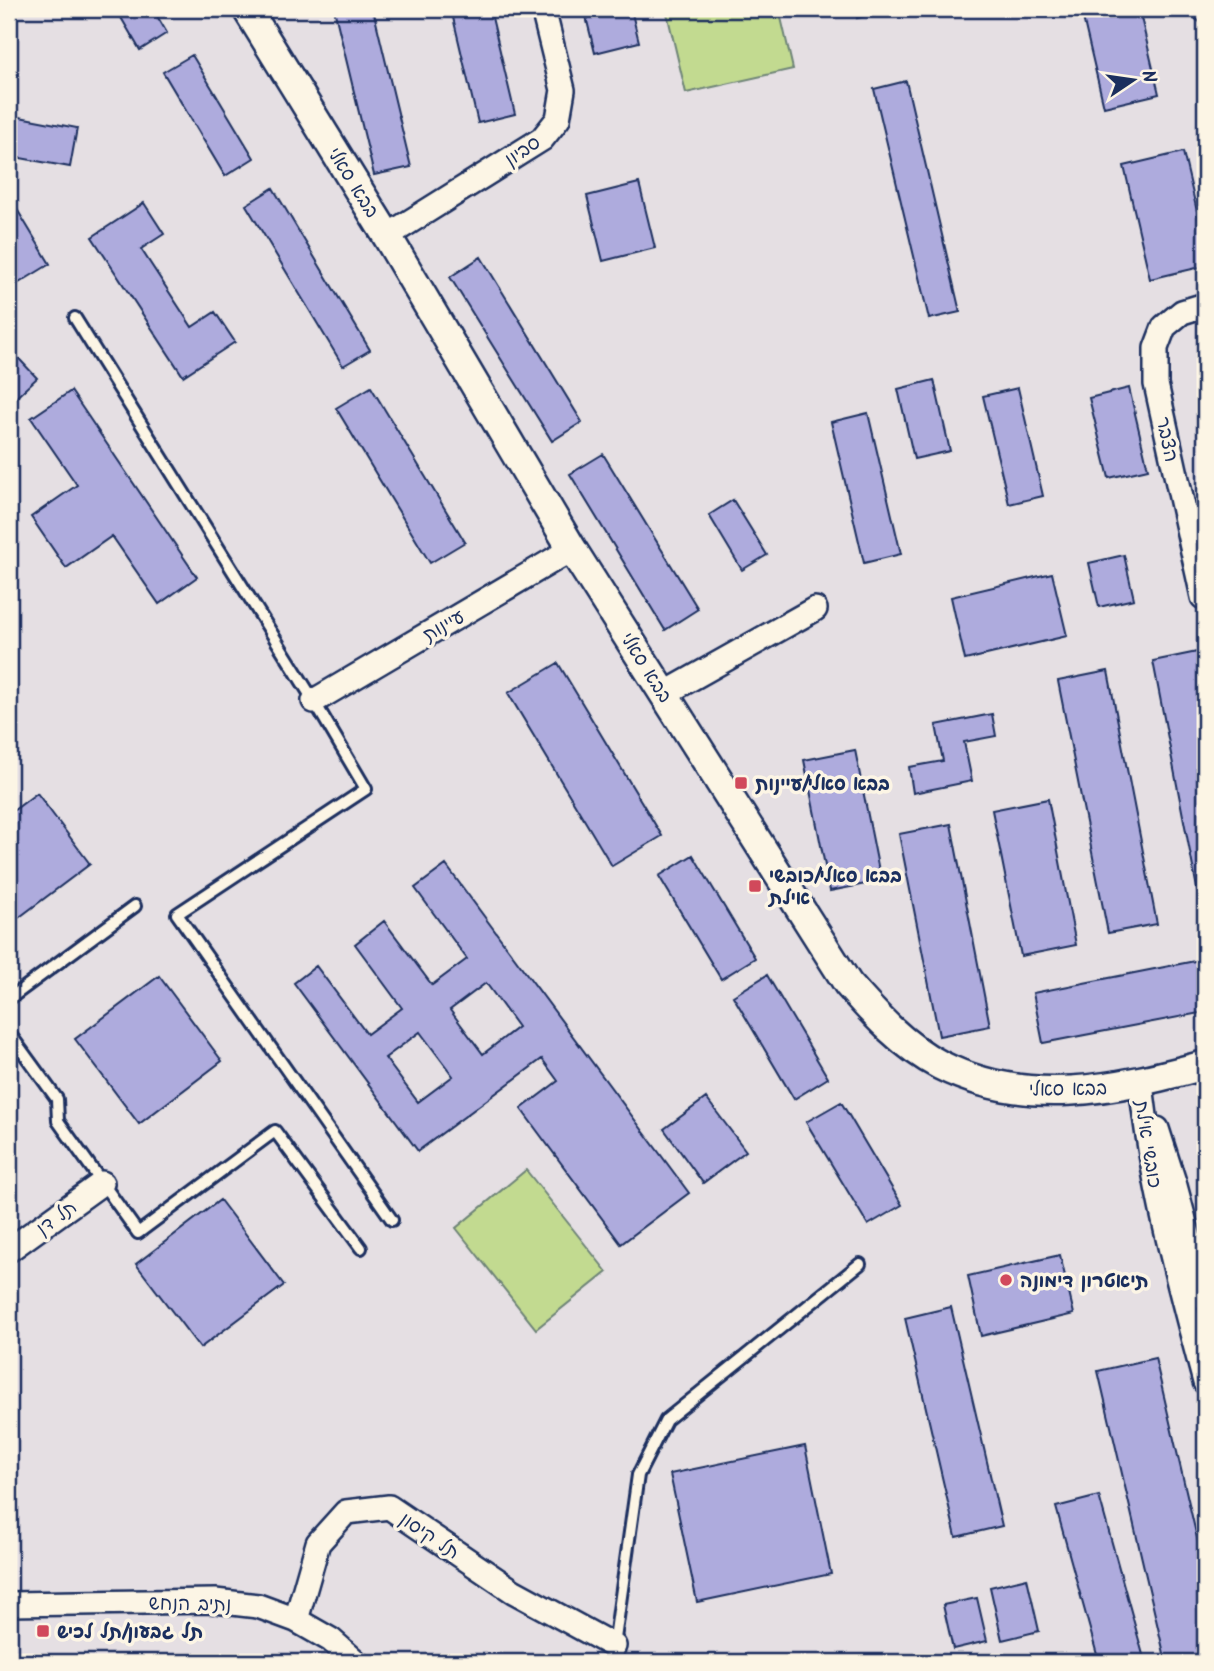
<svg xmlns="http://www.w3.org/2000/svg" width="1214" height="1671" font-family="Kalam,'Playpen Sans Hebrew',sans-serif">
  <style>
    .green { fill: #c2da90; stroke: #6e8477; stroke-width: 2 }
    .building { fill: #aeabdd; stroke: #1b2f5e; stroke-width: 2; fill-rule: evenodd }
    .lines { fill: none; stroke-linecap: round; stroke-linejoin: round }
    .service-casing { stroke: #1b2f5e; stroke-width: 16 }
    .minor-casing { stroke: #1b2f5e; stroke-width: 28 }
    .tertiary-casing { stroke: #1b2f5e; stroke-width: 33 }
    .service { stroke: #fcf5e5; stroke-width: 10 }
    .minor { stroke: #fcf5e5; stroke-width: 23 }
    .tertiary { stroke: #fcf5e5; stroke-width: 28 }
    .poi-dot { fill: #d1495b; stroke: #fcf5e5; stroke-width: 2.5 }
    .labels { text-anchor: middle; stroke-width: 7; stroke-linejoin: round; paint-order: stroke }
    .street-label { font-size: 19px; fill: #1b2f5e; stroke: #fcf5e5 }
    .poi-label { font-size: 19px; font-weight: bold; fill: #1b2f5e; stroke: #fcf5e5; text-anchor: start }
  </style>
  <rect width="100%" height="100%" fill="#e5dfe3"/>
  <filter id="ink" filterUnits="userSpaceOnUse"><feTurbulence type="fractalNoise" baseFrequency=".0143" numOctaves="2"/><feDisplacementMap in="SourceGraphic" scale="14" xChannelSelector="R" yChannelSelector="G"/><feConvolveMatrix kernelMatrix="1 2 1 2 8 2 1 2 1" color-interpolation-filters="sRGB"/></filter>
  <g filter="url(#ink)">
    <!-- green -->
    <path class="green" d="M666,9H779L793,69L686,93Z
      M526,1170L607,1272L536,1329L456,1228Z"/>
    <!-- building -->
    <path class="building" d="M116,9H153L167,33L140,50Z
      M334,9H373L411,167L374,175Z
      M451,9H490L515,114L478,123Z
      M584,9H631L639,42L595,53Z
      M854,9H891V10L857,18Z
      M1081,9H1139L1159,94L1104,107Z
      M192,55L254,158L225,176L163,72Z
      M906,81L960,312L929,319L874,89Z
      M9,115L77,128L70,167L9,156Z
      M1183,152L1205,245V266L1150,279L1124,166Z
      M639,183L655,248L603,261L587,196Z
      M273,188L370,350L343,366L246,205Z
      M9,196L50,264L14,286L9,278Z
      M144,203L164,234L141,249L192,327L215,312L235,342L183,376L92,237Z
      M481,257L582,422L552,441L450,277Z
      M9,348L37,378L9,404Z
      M934,380L950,451L914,459L898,389Z
      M371,387L465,542L430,563L336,408Z
      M1018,388L1043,496L1009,504L983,396Z
      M1129,388L1148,469L1109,478L1089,398Z
      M71,391L197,577L159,604L112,536L66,568L31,517L77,485L31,418Z
      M868,413L901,554L864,563L831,422Z
      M603,454L698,609L665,630L570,474Z
      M733,500L767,555L742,570L709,515Z
      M1124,555L1134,599L1099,607L1089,563Z
      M1052,573L1067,636L965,660L951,597Z
      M1202,651L1205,665V913L1202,914L1153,661Z
      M558,663L662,836L612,866L508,693Z
      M1108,671L1157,924L1108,933L1058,681Z
      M992,714L996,736L964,742L972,781L913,793L909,767L943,761L936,725Z
      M855,750L881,881L830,891L804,760Z
      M37,793L90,864L9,925V814Z
      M1048,799L1076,945L1021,956L992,810Z
      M951,824L990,1026L939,1036L899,834Z
      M693,855L755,958L721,979L659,876Z
      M446,865L689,1193L621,1244L521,1109L558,1081L542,1059L418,1151L294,983L316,966L367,1034L402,1008L355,944L384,921L432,985L467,959L415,888ZM486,983L518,1027L483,1054L450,1010ZM420,1032L453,1076L418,1102L385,1058Z
      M1205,959V1012L1043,1043L1033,993Z
      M767,975L828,1078L794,1099L733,996Z
      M159,976L222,1061L139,1124L75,1039Z
      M706,1098L746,1151L703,1183L664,1129Z
      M841,1102L902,1205L868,1225L806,1122Z
      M220,1200L284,1285L200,1348L136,1264Z
      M1060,1255L1074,1314L981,1336L968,1276Z
      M951,1307L1002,1526L956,1537L905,1318Z
      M1155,1358L1205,1572V1662H1166L1098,1371Z
      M805,1446L831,1574L697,1602L670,1474Z
      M1099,1496L1145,1662H1099L1056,1507Z
      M1027,1578L1039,1631L1002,1640L990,1587Z
      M977,1598L987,1641L953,1649L943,1605Z"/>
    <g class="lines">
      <defs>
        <path id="service" d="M75,318L314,701L366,789L177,914L392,1220
          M9,999L135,906
          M9,1033L57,1099L58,1121L138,1233L275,1131L361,1248
          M614,1646L638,1475L666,1420L860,1264"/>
        <path id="minor" d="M1205,9V10
          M387,236L542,139L558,119L563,90L543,9
          M1203,597L1156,384V348L1164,327L1182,312L1205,305
          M664,694L815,609
          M314,701L572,549
          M1141,1083C1152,1187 1178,1281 1205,1382
          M1157,1129L1174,1182L1205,1298
          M9,1250L102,1183
          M9,1604L215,1601L258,1606L296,1620L331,1640L356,1662
          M296,1620L318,1543L346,1512L389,1507L513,1591L614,1646"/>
        <path id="tertiary" d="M247,9L387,236L572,549L848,984C874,1014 903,1046 940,1065C1027,1109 1116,1089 1205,1065"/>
      </defs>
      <!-- service casing -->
      <use href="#service" class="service-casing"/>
      <!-- minor casing -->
      <use href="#minor" class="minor-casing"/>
      <!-- tertiary casing -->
      <use href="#tertiary" class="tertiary-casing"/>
      <!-- service -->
      <use href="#service" class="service"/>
      <!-- minor -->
      <use href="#minor" class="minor"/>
      <!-- tertiary -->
      <use href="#tertiary" class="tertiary"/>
    </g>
  </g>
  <!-- markers -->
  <g class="poi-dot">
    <rect x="734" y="776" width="14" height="14" rx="3.5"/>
    <rect x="748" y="879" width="14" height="14" rx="3.5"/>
    <circle cx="1006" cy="1280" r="7"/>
    <rect x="36" y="1624" width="14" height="14" rx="3.5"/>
  </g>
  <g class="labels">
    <!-- street labels -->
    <g class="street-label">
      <text transform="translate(522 150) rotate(-34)" y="7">סביון</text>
      <text transform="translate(354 182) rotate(58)" y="7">בבא סאלי</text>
      <text transform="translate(1168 439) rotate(78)" y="7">הצבר</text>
      <text transform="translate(443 625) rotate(-30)" y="7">עיינות</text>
      <text transform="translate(647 667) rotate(58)" y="7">בבא סאלי</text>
      <text transform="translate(1068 1088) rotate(-1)" y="7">בבא סאלי</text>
      <text transform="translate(1149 1144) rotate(81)" y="7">כובשי אילת</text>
      <text transform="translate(56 1217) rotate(-36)" y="7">תל דן</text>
      <text transform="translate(430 1535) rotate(34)" y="7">תל קיסון</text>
      <text transform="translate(190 1603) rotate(1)" y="7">נתיב הנחש</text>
    </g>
    <!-- poi labels -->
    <g class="poi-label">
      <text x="755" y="790">בבא סאלי/עיינות</text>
      <text x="769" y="882">בבא סאלי/כובשי<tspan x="769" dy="22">אילת</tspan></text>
      <text x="1020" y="1287">תיאטרון דימונה</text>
      <text x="57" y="1638">תל גבעון/תל לכיש</text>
    </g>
  </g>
  <!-- margin -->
  <rect width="1214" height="1671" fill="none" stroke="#fcf5e5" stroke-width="35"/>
  <rect x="18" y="18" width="1179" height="1636" fill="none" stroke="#1b2f5e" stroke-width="2.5" filter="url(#ink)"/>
  <!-- north arrow -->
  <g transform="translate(1133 80) rotate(77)" stroke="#fcf5e5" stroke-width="5" paint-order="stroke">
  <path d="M0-5L12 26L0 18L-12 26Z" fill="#1b2f5e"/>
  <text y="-10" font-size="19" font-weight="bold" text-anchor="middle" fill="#1b2f5e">N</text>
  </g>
</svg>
